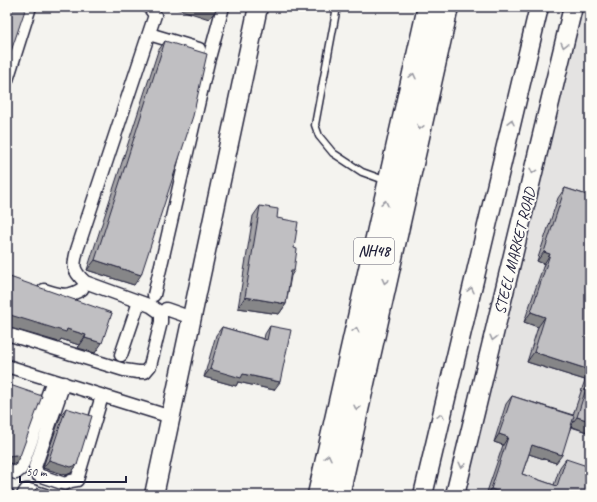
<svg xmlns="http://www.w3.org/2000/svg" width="597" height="502" font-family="Caveat,sans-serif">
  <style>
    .built { fill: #e4e3e2 }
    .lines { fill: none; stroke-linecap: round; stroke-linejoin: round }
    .lane-casing { stroke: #22223b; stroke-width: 9 }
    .street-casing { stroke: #22223b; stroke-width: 15 }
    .secondary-casing { stroke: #22223b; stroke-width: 21 }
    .highway-casing { stroke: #22223b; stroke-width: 25 }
    .lane { stroke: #fdfcf7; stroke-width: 6 }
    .street { stroke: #fdfcf7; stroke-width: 12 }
    .secondary { stroke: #fdfcf7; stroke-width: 18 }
    .highway { stroke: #fdfcf7; stroke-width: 22 }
    .wall { fill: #a5a4a7; stroke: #22223b }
    .shaded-wall { fill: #868688; stroke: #22223b }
    .building { fill: #c0bfc2; stroke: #22223b }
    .oneway { stroke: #9a9aa2 }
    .labels { text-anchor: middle; stroke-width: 4; stroke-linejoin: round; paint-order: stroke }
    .shield { fill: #fdfcf7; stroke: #646373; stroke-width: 1 }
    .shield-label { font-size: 15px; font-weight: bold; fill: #22223b }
    .street-label { font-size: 16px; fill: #22223b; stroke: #fdfcf7 }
  </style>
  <rect width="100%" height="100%" fill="#f4f3ef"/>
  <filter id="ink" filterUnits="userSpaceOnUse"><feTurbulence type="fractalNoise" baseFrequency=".025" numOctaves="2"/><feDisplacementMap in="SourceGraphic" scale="8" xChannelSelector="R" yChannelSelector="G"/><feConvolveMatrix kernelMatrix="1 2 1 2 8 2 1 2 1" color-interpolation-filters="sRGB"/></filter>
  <g filter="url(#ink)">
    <!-- built -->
    <path class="built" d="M577,7H590V495H463Z"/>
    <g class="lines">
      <defs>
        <path id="lane" d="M337,7L317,114L315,125L319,136L333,153L362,172L387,181"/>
        <path id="street" d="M149,34L199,49
          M7,80L30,7
          M44,290C61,295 67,298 82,289L85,282
          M154,295L208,62L223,7
          M166,309L192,318
          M7,334L124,370L138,372H145L150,366L161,322V313L151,306L85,282C72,270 73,266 77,250L155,15L149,7
          M121,355L139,302
          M7,366L171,417
          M64,383L35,467L38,475L65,484L71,481L77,480L102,396
          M7,470L16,473L21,469L53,380
          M7,494L8,495
          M23,495L26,490H29L45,495"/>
        <path id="secondary" d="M154,495L258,7
          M423,495L539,7
          M455,495L573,7"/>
        <path id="highway" d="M319,495L429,7
          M338,495L447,7"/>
      </defs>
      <!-- lane casing -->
      <use href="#lane" class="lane-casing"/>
      <!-- street casing -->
      <use href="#street" class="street-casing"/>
      <!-- secondary casing -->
      <use href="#secondary" class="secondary-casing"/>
      <!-- highway casing -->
      <use href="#highway" class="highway-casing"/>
      <!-- lane -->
      <use href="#lane" class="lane"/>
      <!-- street -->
      <use href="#street" class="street"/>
      <!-- secondary -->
      <use href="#secondary" class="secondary"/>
      <!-- highway -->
      <use href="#highway" class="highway"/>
    </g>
    <!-- wall -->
    <path class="wall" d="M165,41L134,285L87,270L158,51Z
      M565,188L590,196V433L571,427L556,463L529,454L522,474L554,485L560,467L566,459L590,495H486L503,445L494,442L506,404L512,396L573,415L585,380L527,362L538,327L524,322L544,264L537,261L558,198Z
      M260,206L277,218L294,248V271L291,276L286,304L279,314L238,308L253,216Z
      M112,313L95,353L78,348L79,345L61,339L59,342L7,327Z
      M270,326L274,390L238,382L236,386L204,377L216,335L222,327L264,339L265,334Z
      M66,408L77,465L71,473L66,475L43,468V467L61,415Z"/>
    <!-- shaded-wall -->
    <path class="shaded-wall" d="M172,7H211L217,9L209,19Z
      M544,252L550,254L544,264L537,261Z
      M95,260L141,275L134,285L87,270Z
      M245,297L286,304L279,314L238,308Z
      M531,312L545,317L538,327L524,322Z
      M7,314L67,329L86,335L79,345L61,339L59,342L7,327Z
      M85,338L102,343L95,353L78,348Z
      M534,352L590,370V373L585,380L527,362Z
      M210,369L243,374L280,382L274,390L238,382L236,386L204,377Z
      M577,417L590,421V433L570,426Z
      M499,434L508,437L503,445L494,442Z
      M532,445L562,455L556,463L526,453Z
      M7,455H15L20,456L15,464L9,463H7Z
      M49,460L77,465L71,473L66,475L43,468Z
      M491,489L510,495H486Z"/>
    <!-- building -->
    <path class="building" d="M7,7H26L7,63Z
      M211,7H217V9Z
      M165,41L207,54L193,116L141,275L95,260Z
      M565,188L590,196V370L534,352L545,317L531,312L550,254L544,252Z
      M260,206L278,209L277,218L298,222L294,248L297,249L294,271H291L286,304L245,297Z
      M7,276L112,313L102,343L85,338L86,335L67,329L66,332L7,314Z
      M270,326L291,330L280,382L243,374L241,378L210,369L222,327L267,340Z
      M590,376V421L577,417Z
      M7,383L10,385L42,396L20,456L15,455L9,456L7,455Z
      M512,396L574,416L562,455L532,445L522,474L557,486L566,459L590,467V495H510L491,489L508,437L499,434Z
      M66,408L92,416L77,465L71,467L49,460V459Z
      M37,488L50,492H54L63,495H33L34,491Z"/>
    <!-- one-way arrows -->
    <defs><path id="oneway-chevron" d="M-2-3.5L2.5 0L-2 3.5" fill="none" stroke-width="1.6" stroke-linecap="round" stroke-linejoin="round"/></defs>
    <g class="oneway">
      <use href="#oneway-chevron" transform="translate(564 45) rotate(104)"/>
      <use href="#oneway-chevron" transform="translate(413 76) rotate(-77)"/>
      <use href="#oneway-chevron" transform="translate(511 122) rotate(-77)"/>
      <use href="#oneway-chevron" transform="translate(420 127) rotate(103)"/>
      <use href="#oneway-chevron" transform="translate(533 171) rotate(104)"/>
      <use href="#oneway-chevron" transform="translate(385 203) rotate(-77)"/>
      <use href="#oneway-chevron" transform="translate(385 281) rotate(103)"/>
      <use href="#oneway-chevron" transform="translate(471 290) rotate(-77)"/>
      <use href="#oneway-chevron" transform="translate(356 330) rotate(-77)"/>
      <use href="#oneway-chevron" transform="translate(493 338) rotate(104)"/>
      <use href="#oneway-chevron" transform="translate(357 408) rotate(103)"/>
      <use href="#oneway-chevron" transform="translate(441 416) rotate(-77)"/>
      <use href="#oneway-chevron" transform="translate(328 457) rotate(-77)"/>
      <use href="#oneway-chevron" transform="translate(462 465) rotate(104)"/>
    </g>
  </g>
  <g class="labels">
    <!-- shield labels -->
    <rect class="shield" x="354" y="238" width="40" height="26" rx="3"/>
    <g class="shield-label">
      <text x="374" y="256">NH48</text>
    </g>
    <!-- street labels -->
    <g class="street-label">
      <text transform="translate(514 251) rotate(-76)" y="6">STEEL MARKET ROAD</text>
    </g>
  </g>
  <!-- margin -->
  <rect width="597" height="502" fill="none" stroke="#fdfcf7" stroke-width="24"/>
  <rect x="12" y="12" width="573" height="478" fill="none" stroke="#22223b" stroke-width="1.5" filter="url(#ink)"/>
  <!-- scale -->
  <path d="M20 476v6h106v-6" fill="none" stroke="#22223b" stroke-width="2"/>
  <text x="26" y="476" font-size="12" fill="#22223b" stroke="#fdfcf7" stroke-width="3" paint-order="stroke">50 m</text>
</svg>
